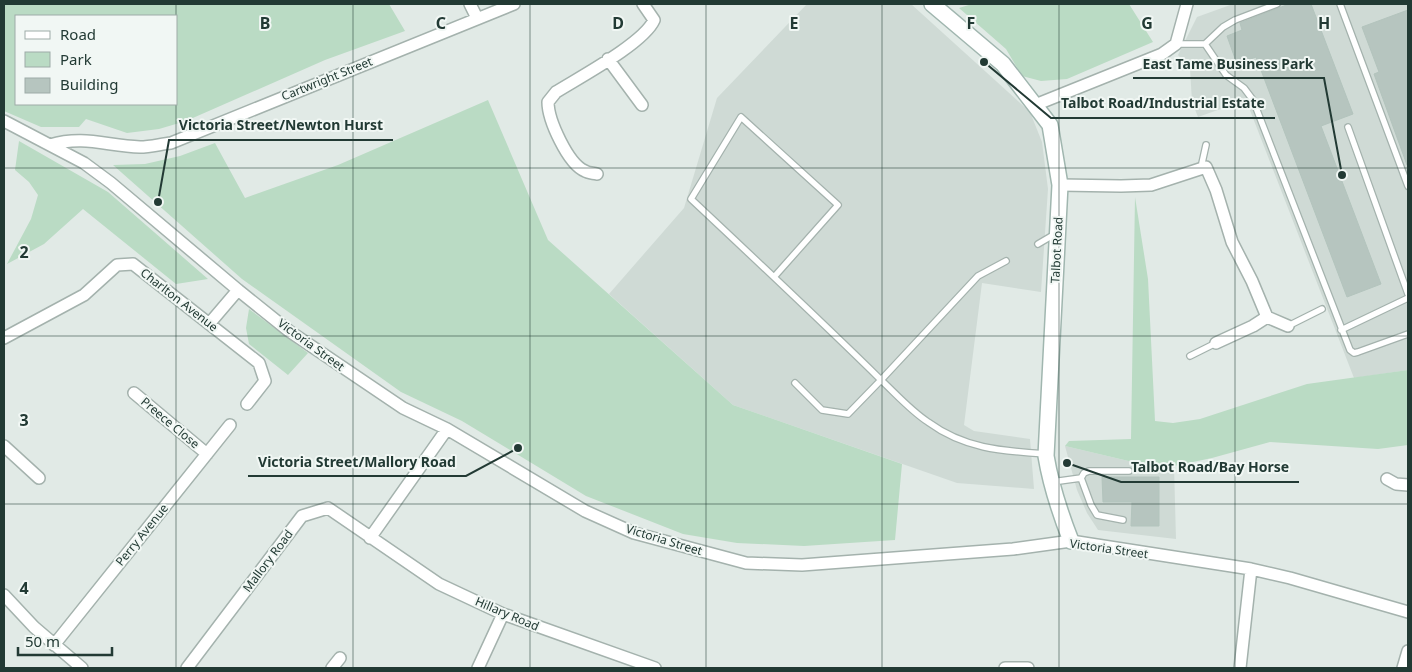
<svg xmlns="http://www.w3.org/2000/svg" width="1412" height="672" font-family="'Noto Sans',sans-serif">
  <style>
    .built { fill: #cfdad5 }
    .green { fill: #badbc4; fill-rule: evenodd }
    .building { fill: #b6c5bf; stroke: #b3c4bd }
    .lines { fill: none; stroke-linecap: round; stroke-linejoin: round }
    .lane-casing { stroke: #a4b2ad; stroke-width: 8 }
    .street-casing { stroke: #a4b2ad; stroke-width: 14 }
    .secondary-casing { stroke: #a0b6af; stroke-width: 18 }
    .lane { stroke: #fff; stroke-width: 5.5 }
    .street { stroke: #fff; stroke-width: 11 }
    .secondary { stroke: #fff; stroke-width: 15 }
    .grid { fill: none; stroke: #223a34; stroke-width: 1; stroke-opacity: 0.55 }
    .labels { text-anchor: middle; stroke-width: 4; stroke-linejoin: round; paint-order: stroke }
    .street-label { font-size: 12px; fill: #223a34; stroke: #f1f7f4 }
    .grid-label { font-size: 16px; text-anchor: middle; font-weight: bold; fill: #223a34; stroke: #f1f7f4; stroke-width: 4; stroke-linejoin: round; paint-order: stroke }
    .leader { fill: none; stroke: #223a34; stroke-width: 2 }
    .callout-dot { fill: #223a34; stroke: #f1f7f4; stroke-width: 2 }
    .callout-label { font-size: 14px; text-anchor: middle; font-weight: bold; fill: #223a34; stroke: #f1f7f4; stroke-width: 4; stroke-linejoin: round; paint-order: stroke }
  </style>
  <rect width="100%" height="100%" fill="#e1eae6"/>
  <!-- built -->
  <path class="built" d="M807,4H911L1030,112L1042,142L1048,189L1041,292L982,283L964,425L974,431L1030,439L1034,489L957,483L733,405L609,294L684,208L717,98Z
    M1233,4H1408V370L1354,378L1246,100L1198,117L1192,102L1190,68L1178,55L1197,17Z
    M1065,446L1137,463L1174,466L1176,539L1098,530L1087,513L1077,490Z"/>
  <!-- green -->
  <path class="green" d="M4,4H389L405,31L325,60L186,121L159,129L127,133L86,119L79,127H41L4,111ZM16,16H176V104H16Z
    M972,4H1129L1153,42L1067,79L1041,81L1022,76L1006,49L959,8Z
    M488,100L548,240L733,405L902,464L895,540L804,546L737,543L683,534L586,496L462,421L401,392L242,279L113,165L145,164L180,156L215,143L245,198L338,165Z
    M19,141L108,192L208,279L176,284L83,209L44,244L7,264L31,219L38,195L29,182L15,170Z
    M1135,197L1148,279L1155,421L1173,423L1200,419L1307,384L1408,370V445L1378,449L1270,442L1212,458L1174,466L1137,463L1065,446L1069,441L1131,439Z
    M249,309L308,353L288,375L249,344L246,328Z"/>
  <!-- building -->
  <path class="building" d="M1289,4H1311L1353,114L1321,126L1381,284L1347,297L1256,57L1237,64L1227,36L1242,30L1240,23Z
    M1408,10V165H1407L1374,74L1379,72L1362,27Z
    M1102,477H1159V526H1131L1132,502H1103Z"/>
  <g class="lines">
    <defs>
      <path id="lane" d="M1340,4L1408,186
        M1176,44H1205L1223,27L1235,20L1277,4
        M1205,44L1226,75L1244,88L1253,100L1350,350L1354,353L1358,352L1408,334
        M1348,127L1408,294
        M1206,145L1202,163L1206,167
        M1038,244L1055,234
        M774,277L838,205L741,117L691,199C755,259 819,319 881,380L978,276L1006,261
        M1288,326L1322,309
        M1341,330L1408,298
        M1190,356L1216,343
        M795,383L822,410L848,414L881,380C896,394 911,411 928,422C965,449 1002,451 1046,454
        M1081,478L1091,505L1097,515L1123,520
        M1052,482L1081,478L1084,473L1089,471H1129"/>
      <path id="street" d="M470,4L477,18
        M608,59L642,105
        M1035,105L1162,54L1176,44L1187,4
        M4,121L84,163L111,183L238,290L289,331L403,408L447,429L585,511L634,533L746,563L802,565L1013,549L1071,541L1251,569L1290,578L1408,612
        M50,145C84,135 107,146 140,147C150,147 161,144 171,143L514,4
        M597,174C593,173 588,173 585,171C568,164 548,120 548,102L556,92C580,77 644,43 654,20L643,4
        M1060,185L1121,186L1151,185L1206,167L1216,190L1232,242L1252,281L1267,317
        M209,324L238,290
        M4,338L84,295L117,265L133,264L259,363L265,381L247,404
        M1216,343L1253,326L1267,317L1288,326
        M134,393L207,454
        M4,446L39,478
        M1387,479L1396,484L1408,485
        M370,538L447,429
        M4,595L34,627L82,668
        M54,645L230,425
        M187,668L302,516L328,508L439,584L503,614L655,668
        M332,668L340,658
        M478,668L503,614
        M1005,668H1028
        M1240,668L1251,569
        M1403,668L1408,651"/>
      <path id="secondary" d="M932,4L1003,64L1050,125L1060,185L1046,456C1051,486 1060,513 1071,541"/>
    </defs>
    <!-- lane casing -->
    <use href="#lane" class="lane-casing"/>
    <!-- street casing -->
    <use href="#street" class="street-casing"/>
    <!-- secondary casing -->
    <use href="#secondary" class="secondary-casing"/>
    <!-- lane -->
    <use href="#lane" class="lane"/>
    <!-- street -->
    <use href="#street" class="street"/>
    <!-- secondary -->
    <use href="#secondary" class="secondary"/>
  </g>
  <!-- grid -->
  <path class="grid" d="M176,4V668M353,4V668M530,4V668M706,4V668M882,4V668M1059,4V668M1235,4V668M4,168H1408M4,336H1408M4,504H1408"/>
  <g class="labels">
    <!-- street labels -->
    <g class="street-label">
      <text transform="translate(327 79) rotate(-22)" y="4">Cartwright Street</text>
      <text transform="translate(1057 250) rotate(-87)" y="4">Talbot Road</text>
      <text transform="translate(179 300) rotate(38)" y="4">Charlton Avenue</text>
      <text transform="translate(311 345) rotate(36)" y="4">Victoria Street</text>
      <text transform="translate(170 423) rotate(40)" y="4">Preece Close</text>
      <text transform="translate(142 535) rotate(-51)" y="4">Perry Avenue</text>
      <text transform="translate(664 540) rotate(17)" y="4">Victoria Street</text>
      <text transform="translate(1109 549) rotate(8)" y="4">Victoria Street</text>
      <text transform="translate(268 561) rotate(-53)" y="4">Mallory Road</text>
      <text transform="translate(507 614) rotate(23)" y="4">Hillary Road</text>
    </g>
  </g>
  <g class="grid-label">
    <text x="265" y="29">B</text>
    <text x="441" y="29">C</text>
    <text x="618" y="29">D</text>
    <text x="794" y="29">E</text>
    <text x="971" y="29">F</text>
    <text x="1147" y="29">G</text>
    <text x="1324" y="29">H</text>
    <text x="24" y="258">2</text>
    <text x="24" y="426">3</text>
    <text x="24" y="594">4</text>
  </g>
  <!-- callouts -->
  <path class="leader" d="M1342 175L1324 78H1133M984 62L1051 118H1275M158 202L169 140H393M518 448L466 476H248M1067 463L1121 482H1299"/>
  <g class="callout-dot">
    <circle cx="1342" cy="175" r="5"/>
    <circle cx="984" cy="62" r="5"/>
    <circle cx="158" cy="202" r="5"/>
    <circle cx="518" cy="448" r="5"/>
    <circle cx="1067" cy="463" r="5"/>
  </g>
  <g class="callout-label">
    <text x="1228" y="69">East Tame Business Park</text>
    <text x="1163" y="108">Talbot Road/Industrial Estate</text>
    <text x="281" y="130">Victoria Street/Newton Hurst</text>
    <text x="357" y="467">Victoria Street/Mallory Road</text>
    <text x="1210" y="472">Talbot Road/Bay Horse</text>
  </g>
  <!-- border -->
  <rect width="1412" height="672" fill="none" stroke="#223a34" stroke-width="10"/>
  <!-- legend -->
  <rect x="15" y="15" width="162" height="90" fill="#f1f7f4" stroke="#9eaba7"/>
  <rect x="25" y="31" width="25" height="8" fill="#ffffff" stroke="#9eaba7"/>
  <text x="60" y="40" font-size="15" fill="#223a34">Road</text>
  <rect x="25" y="52" width="25" height="15" fill="#badbc4" stroke="#9eaba7"/>
  <text x="60" y="65" font-size="15" fill="#223a34">Park</text>
  <rect x="25" y="78" width="25" height="15" fill="#b6c5bf" stroke="#9eaba7"/>
  <text x="60" y="90" font-size="15" fill="#223a34">Building</text>
  <!-- scale -->
  <path d="M18 647v8h94v-8" fill="none" stroke="#223a34" stroke-width="2.5"/>
  <text x="25" y="647" font-size="15" fill="#223a34" stroke="#f1f7f4" stroke-width="4" paint-order="stroke">50 m</text>
</svg>
